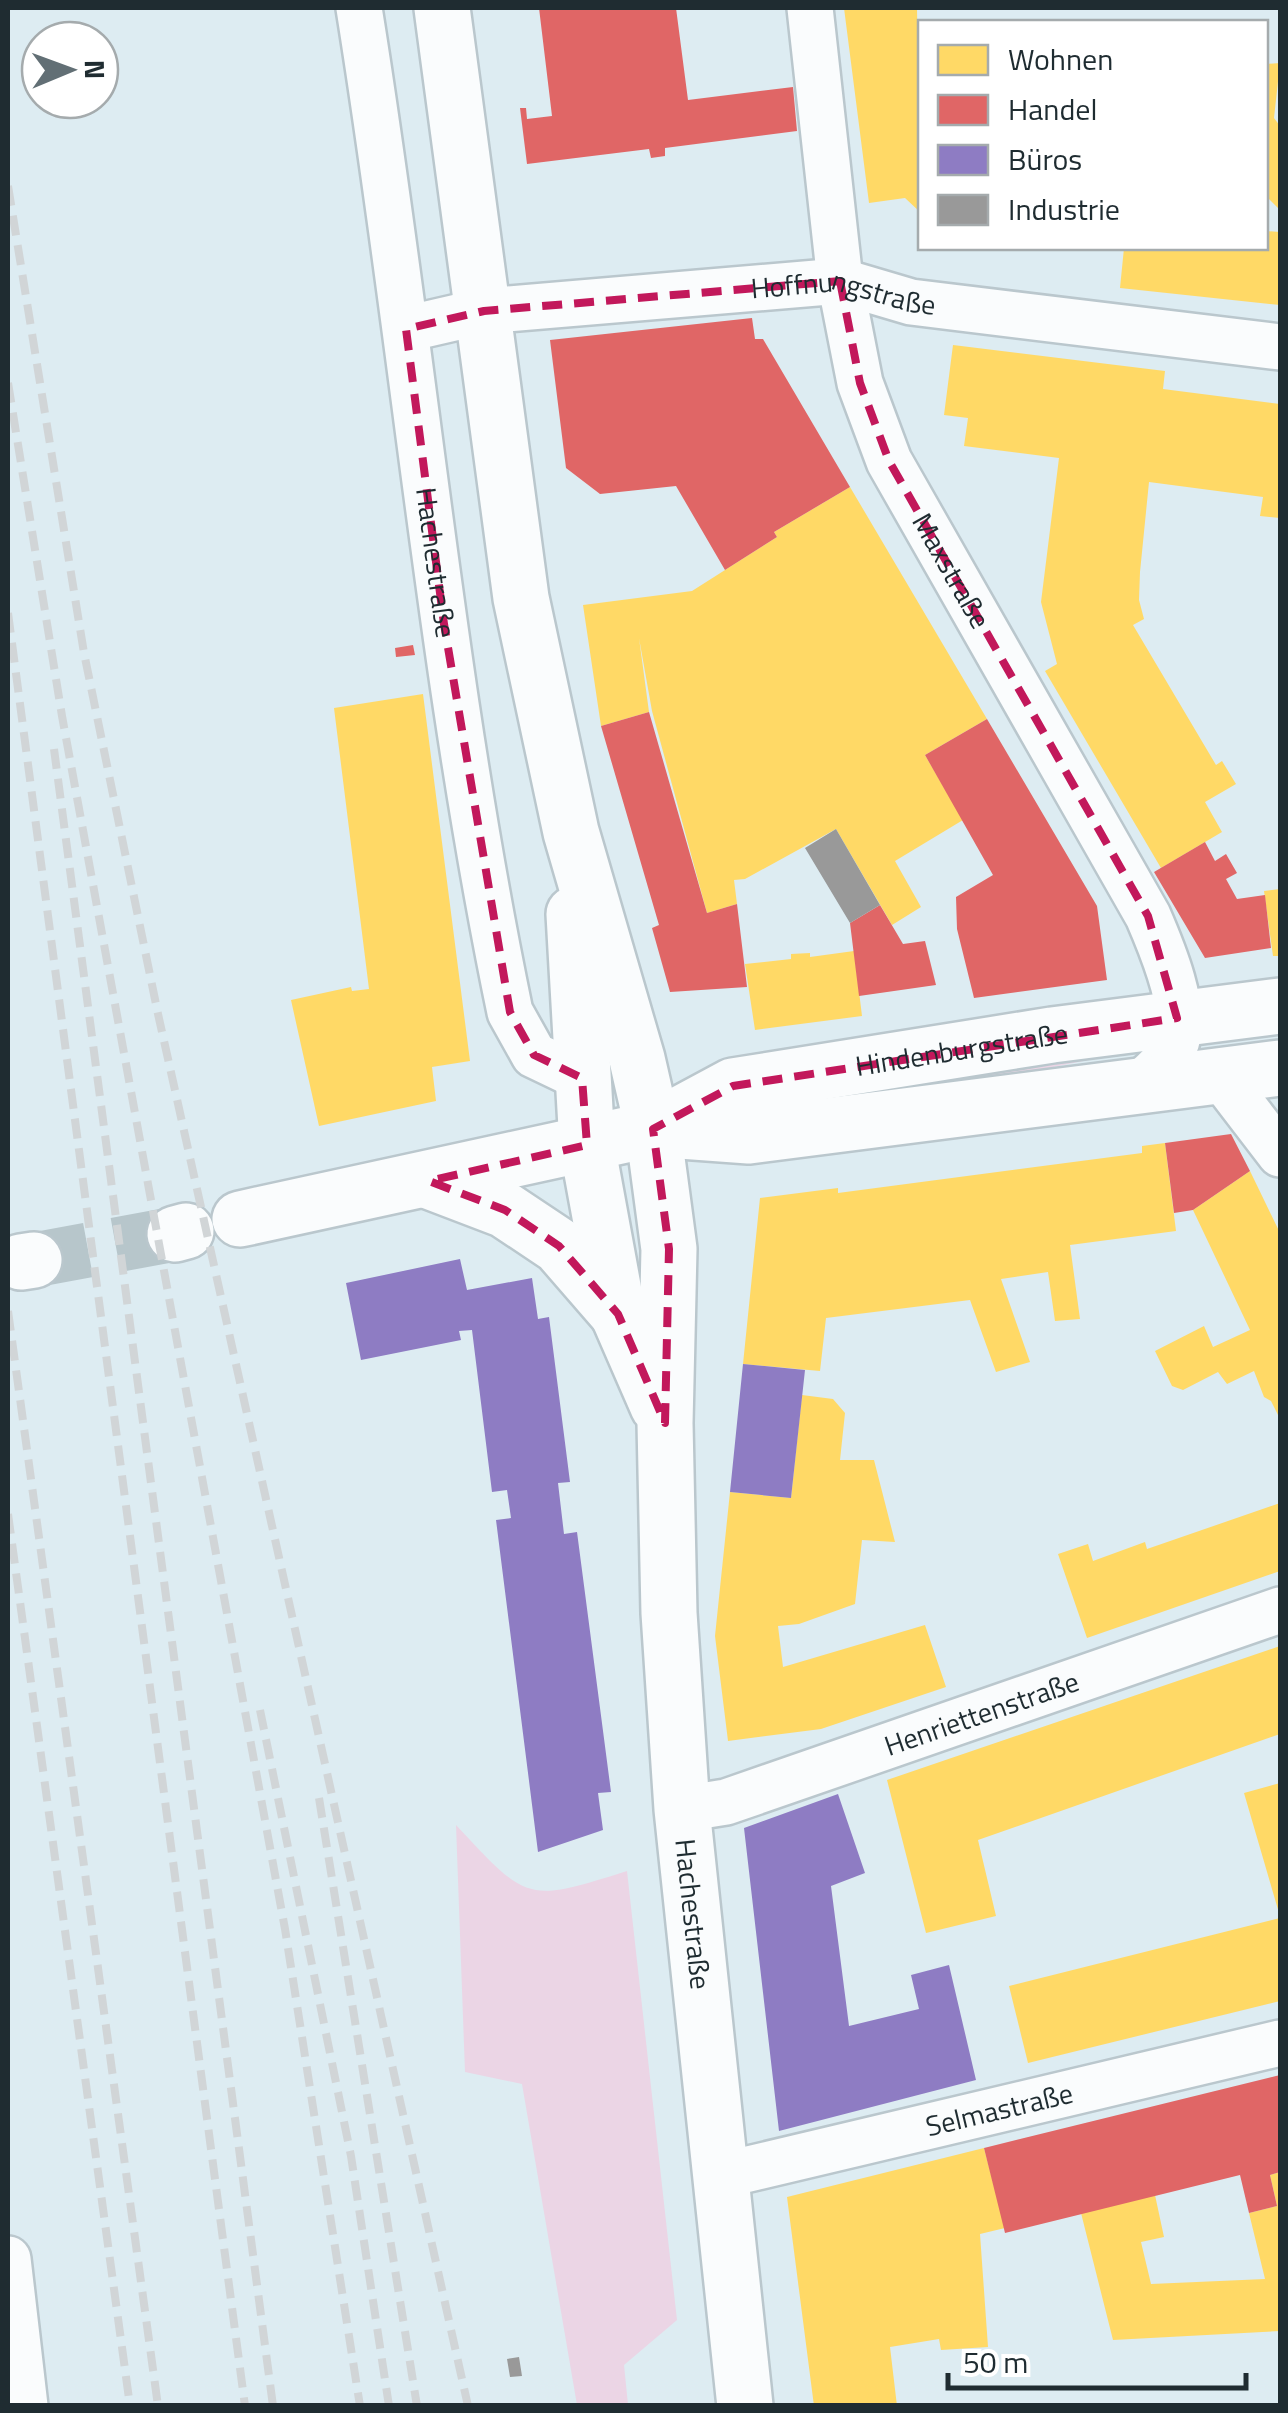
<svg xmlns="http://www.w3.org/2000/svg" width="1288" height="2413" font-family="'Titillium Web',sans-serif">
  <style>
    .green { fill: #ebd5e5 }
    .homes { fill: #ffd966 }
    .shops { fill: #e06666 }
    .offices { fill: #8e7cc3 }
    .industry { fill: #999 }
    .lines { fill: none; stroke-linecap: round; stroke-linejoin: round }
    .secondary-tunnel { stroke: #b7c6cb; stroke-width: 55; stroke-dasharray: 55 28; stroke-linecap: butt }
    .minor-casing { stroke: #bac7cd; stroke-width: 50 }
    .tertiary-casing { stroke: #bac7cd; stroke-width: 60 }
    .secondary-casing { stroke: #bac7cd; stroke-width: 60 }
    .minor { stroke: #fafcfd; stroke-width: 45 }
    .tertiary { stroke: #fafcfd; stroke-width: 55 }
    .secondary { stroke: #fafcfd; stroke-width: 55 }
    .rail { stroke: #d1d5d7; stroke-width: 8; stroke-dasharray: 20 10; stroke-linecap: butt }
    .marked { fill: none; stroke: #c2185b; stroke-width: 8; stroke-dasharray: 20 12; stroke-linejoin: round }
    .labels { text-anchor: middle; stroke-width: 10; stroke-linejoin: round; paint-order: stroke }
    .street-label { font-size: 28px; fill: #1f2c31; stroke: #fff }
  </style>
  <rect width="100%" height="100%" fill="#ddecf2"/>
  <!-- green -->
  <path class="green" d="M1134,1042L1133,1051L776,1123L775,1107Z
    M456,1825C528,1902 526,1903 627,1871L677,2320L624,2365L628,2405H577L522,2084L465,2072Z"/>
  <!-- homes -->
  <path class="homes" d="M844,8H917L920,212L905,198L869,203Z
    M1280,63L1274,118L1280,126V210L1266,196V64Z
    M1266,231L1280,232V305L1120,288L1124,248H1266Z
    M953,345L1165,371L1163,389L1280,404V518L1260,516L1263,497L1149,482L1140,572L1139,600L1144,619L1133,625L1216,765L1222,761L1236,784L1205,802L1222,832L1161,868L1045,671L1057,664L1041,602L1059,458L964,446L968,418L944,415Z
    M850,487L987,719L925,755L963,820L895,861L921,907L892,925L836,829L745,879L734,880L737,904L707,913L652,711L639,638L649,712L601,726L583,605L692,591L777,537L774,532Z
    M423,694L470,1061L432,1067L436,1101L319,1126L291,1000L351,987L352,991L369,989L334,708Z
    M1280,889V956H1273L1264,891Z
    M854,951L862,1016L755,1030L745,964L791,959V954L810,953V957Z
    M1165,1143L1176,1231L1070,1245L1080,1319L1055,1321L1048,1272L1001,1279L1030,1362L996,1372L970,1300L826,1318L820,1371L743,1364L760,1198L838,1188V1193L1142,1153V1146Z
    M1250,1171L1280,1233V1419L1271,1401L1264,1397L1254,1371L1227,1384L1218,1372L1183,1390L1172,1386L1155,1351L1204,1326L1213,1347L1250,1330L1193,1210Z
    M802,1395L833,1399L845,1413L840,1460H874L895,1542L862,1540L855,1604L799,1624L778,1626L783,1667L925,1625L946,1687L821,1729L728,1741L715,1636L730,1492L791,1498Z
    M1280,1503V1571L1087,1638L1058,1554L1088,1544L1093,1561L1145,1542L1147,1549Z
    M1280,1646V1734L978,1840L996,1916L926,1933L887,1780Z
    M1280,1783V1913H1279L1244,1793Z
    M1280,1918V2001L1028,2063L1009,1986Z
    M984,2148L1005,2228L980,2234L988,2347L941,2350L939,2339L890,2347L897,2406H814L787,2197Z
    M1280,2172V2331L1113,2340L1081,2213L1155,2195L1164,2237L1141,2242L1151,2284L1265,2279L1249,2213L1277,2206L1270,2175Z"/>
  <!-- shops -->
  <path class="shops" d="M539,8H676L688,100L793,87L797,131L665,148V156L651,158L649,149L527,164L520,108H526L527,119L552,116Z
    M752,318L755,339H763L850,487L774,532L777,537L725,570L676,486L600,494L566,468L550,340Z
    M413,645L415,655L396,657L395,648Z
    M649,712L707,913L737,904L747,987L670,992L652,928L659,925L601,726Z
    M987,719L1097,906L1107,980L974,998L957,929L956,897L993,875L925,755Z
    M1205,842L1215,861L1226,854L1237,873L1226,879L1237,899L1265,895L1271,948L1205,958L1154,872Z
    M880,905L903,944L925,941L936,985L859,996L850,923Z
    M1231,1134L1250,1171L1193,1210L1174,1213L1165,1143Z
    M1280,2075V2172L1270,2175L1277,2206L1249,2213L1240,2175L1005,2233L984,2148Z"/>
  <!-- offices -->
  <path class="offices" d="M460,1259L467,1290L532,1278L538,1319L549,1317L570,1482L558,1483L564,1534L577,1532L611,1792L598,1793L603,1830L538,1852L496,1520L511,1518L507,1490L492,1492L472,1330L459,1331L461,1340L361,1360L346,1283Z
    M743,1364L805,1370L791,1498L730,1492Z
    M838,1794L865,1873L831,1886L849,2026L919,2009L911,1975L949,1965L976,2080L779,2131L744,1828Z"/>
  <!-- industry -->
  <path class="industry" d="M836,829L880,905L850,923L805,848Z
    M519,2357L522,2376L510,2377L507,2359Z"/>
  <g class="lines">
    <!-- secondary-tunnel -->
    <path class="secondary-tunnel" d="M34,1260L175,1234"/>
    <defs>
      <g id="minor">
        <path id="s1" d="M359,8C413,342 441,680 510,1012L534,1055L582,1078"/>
        <path id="s2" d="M810,8L840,281L860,383L889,461L1148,916C1161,946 1190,1013 1175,1046C1168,1061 1148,1076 1137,1088"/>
        <path id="s3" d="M406,329L484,311L840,281L911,302L1280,347"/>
        <path d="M1221,1077L1280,1154"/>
        <path id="s4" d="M682,1809L726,1802L1280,1610"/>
        <path id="s5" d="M719,2176L1280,2043"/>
        <path d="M8,2259L25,2406"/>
      </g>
      <g id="tertiary">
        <path id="s6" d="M442,8L521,598L571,832L637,1059L653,1129L669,1249L665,1423L669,1613L682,1809L745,2406"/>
        <path d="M574,914L587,1145L618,1314L658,1406"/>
        <path d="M429,1181L505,1210L559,1246L618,1314"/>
      </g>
      <g id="secondary">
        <path d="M653,1129L749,1136L1280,1068"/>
        <path id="s7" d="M240,1219L653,1129L733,1086L1052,1035L1280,1006"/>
        <path d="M175,1234L186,1231"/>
        <path d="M21,1262L34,1260"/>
      </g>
    </defs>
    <!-- minor casing -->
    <use href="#minor" class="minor-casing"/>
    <!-- tertiary casing -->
    <use href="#tertiary" class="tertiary-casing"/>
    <!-- secondary casing -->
    <use href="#secondary" class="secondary-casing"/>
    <!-- minor -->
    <use href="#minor" class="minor"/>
    <!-- tertiary -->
    <use href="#tertiary" class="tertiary"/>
    <!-- secondary -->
    <use href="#secondary" class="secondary"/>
    <!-- rail -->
    <path class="rail" d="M8,186L84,653L158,1014L468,2406
      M8,383L62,716L285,1929L360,2406
      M8,613L245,2406
      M54,749L273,2406
      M8,1311L158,2406
      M8,1514L130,2406
      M260,1710L351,2156L389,2406
      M319,1798L417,2406"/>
  </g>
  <!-- marked area -->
  <path class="marked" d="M840,281L860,383L889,461L1148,916L1177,1018L733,1086L653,1129L669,1249L665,1423L618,1314L559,1246L505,1210L429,1181L587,1145L582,1078L534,1055L510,1012L444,624L406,329L484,311Z"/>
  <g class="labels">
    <!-- street labels -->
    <g class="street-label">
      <text dy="10" stroke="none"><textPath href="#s3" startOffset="442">Hoffnungstraße</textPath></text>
      <text dy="10" stroke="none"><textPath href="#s1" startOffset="560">Hachestraße</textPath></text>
      <text dy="10" stroke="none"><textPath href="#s2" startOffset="588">Maxstraße</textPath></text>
      <text dy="10" stroke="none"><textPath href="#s7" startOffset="745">Hindenburgstraße</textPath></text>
      <text dy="10" stroke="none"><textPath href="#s4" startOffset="315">Henriettenstraße</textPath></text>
      <text dy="10" stroke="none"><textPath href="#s6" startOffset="1930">Hachestraße</textPath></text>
      <text dy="10" stroke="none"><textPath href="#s5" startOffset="288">Selmastraße</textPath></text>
    </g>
  </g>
  <!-- border -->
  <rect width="1288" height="2413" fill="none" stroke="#1f2c31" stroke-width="20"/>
  <!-- legend -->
  <rect x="918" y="20" width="350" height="230" fill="#ffffff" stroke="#a5abad" stroke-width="2.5"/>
  <rect x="938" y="45" width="50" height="30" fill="#ffd966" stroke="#a5abad" stroke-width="2.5"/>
  <text x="1008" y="70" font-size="30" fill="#1f2c31">Wohnen</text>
  <rect x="938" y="95" width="50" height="30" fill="#e06666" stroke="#a5abad" stroke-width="2.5"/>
  <text x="1008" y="120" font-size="30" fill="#1f2c31">Handel</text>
  <rect x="938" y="145" width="50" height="30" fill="#8e7cc3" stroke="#a5abad" stroke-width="2.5"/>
  <text x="1008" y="170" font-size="30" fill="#1f2c31">Büros</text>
  <rect x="938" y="195" width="50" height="30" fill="#999999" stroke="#a5abad" stroke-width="2.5"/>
  <text x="1008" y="220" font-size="30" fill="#1f2c31">Industrie</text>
  <!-- north arrow -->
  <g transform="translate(70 70) rotate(89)"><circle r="48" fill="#ffffff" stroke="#a5abad" stroke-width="2.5"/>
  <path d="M0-8L18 38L0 25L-18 38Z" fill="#626f75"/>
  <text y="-15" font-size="28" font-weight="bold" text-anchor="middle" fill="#1f2c31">N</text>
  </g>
  <!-- scale -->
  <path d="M948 2373v15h298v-15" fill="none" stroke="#1f2c31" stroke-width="5"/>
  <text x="963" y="2373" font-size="30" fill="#1f2c31" stroke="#ffffff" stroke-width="8" paint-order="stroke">50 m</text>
</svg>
